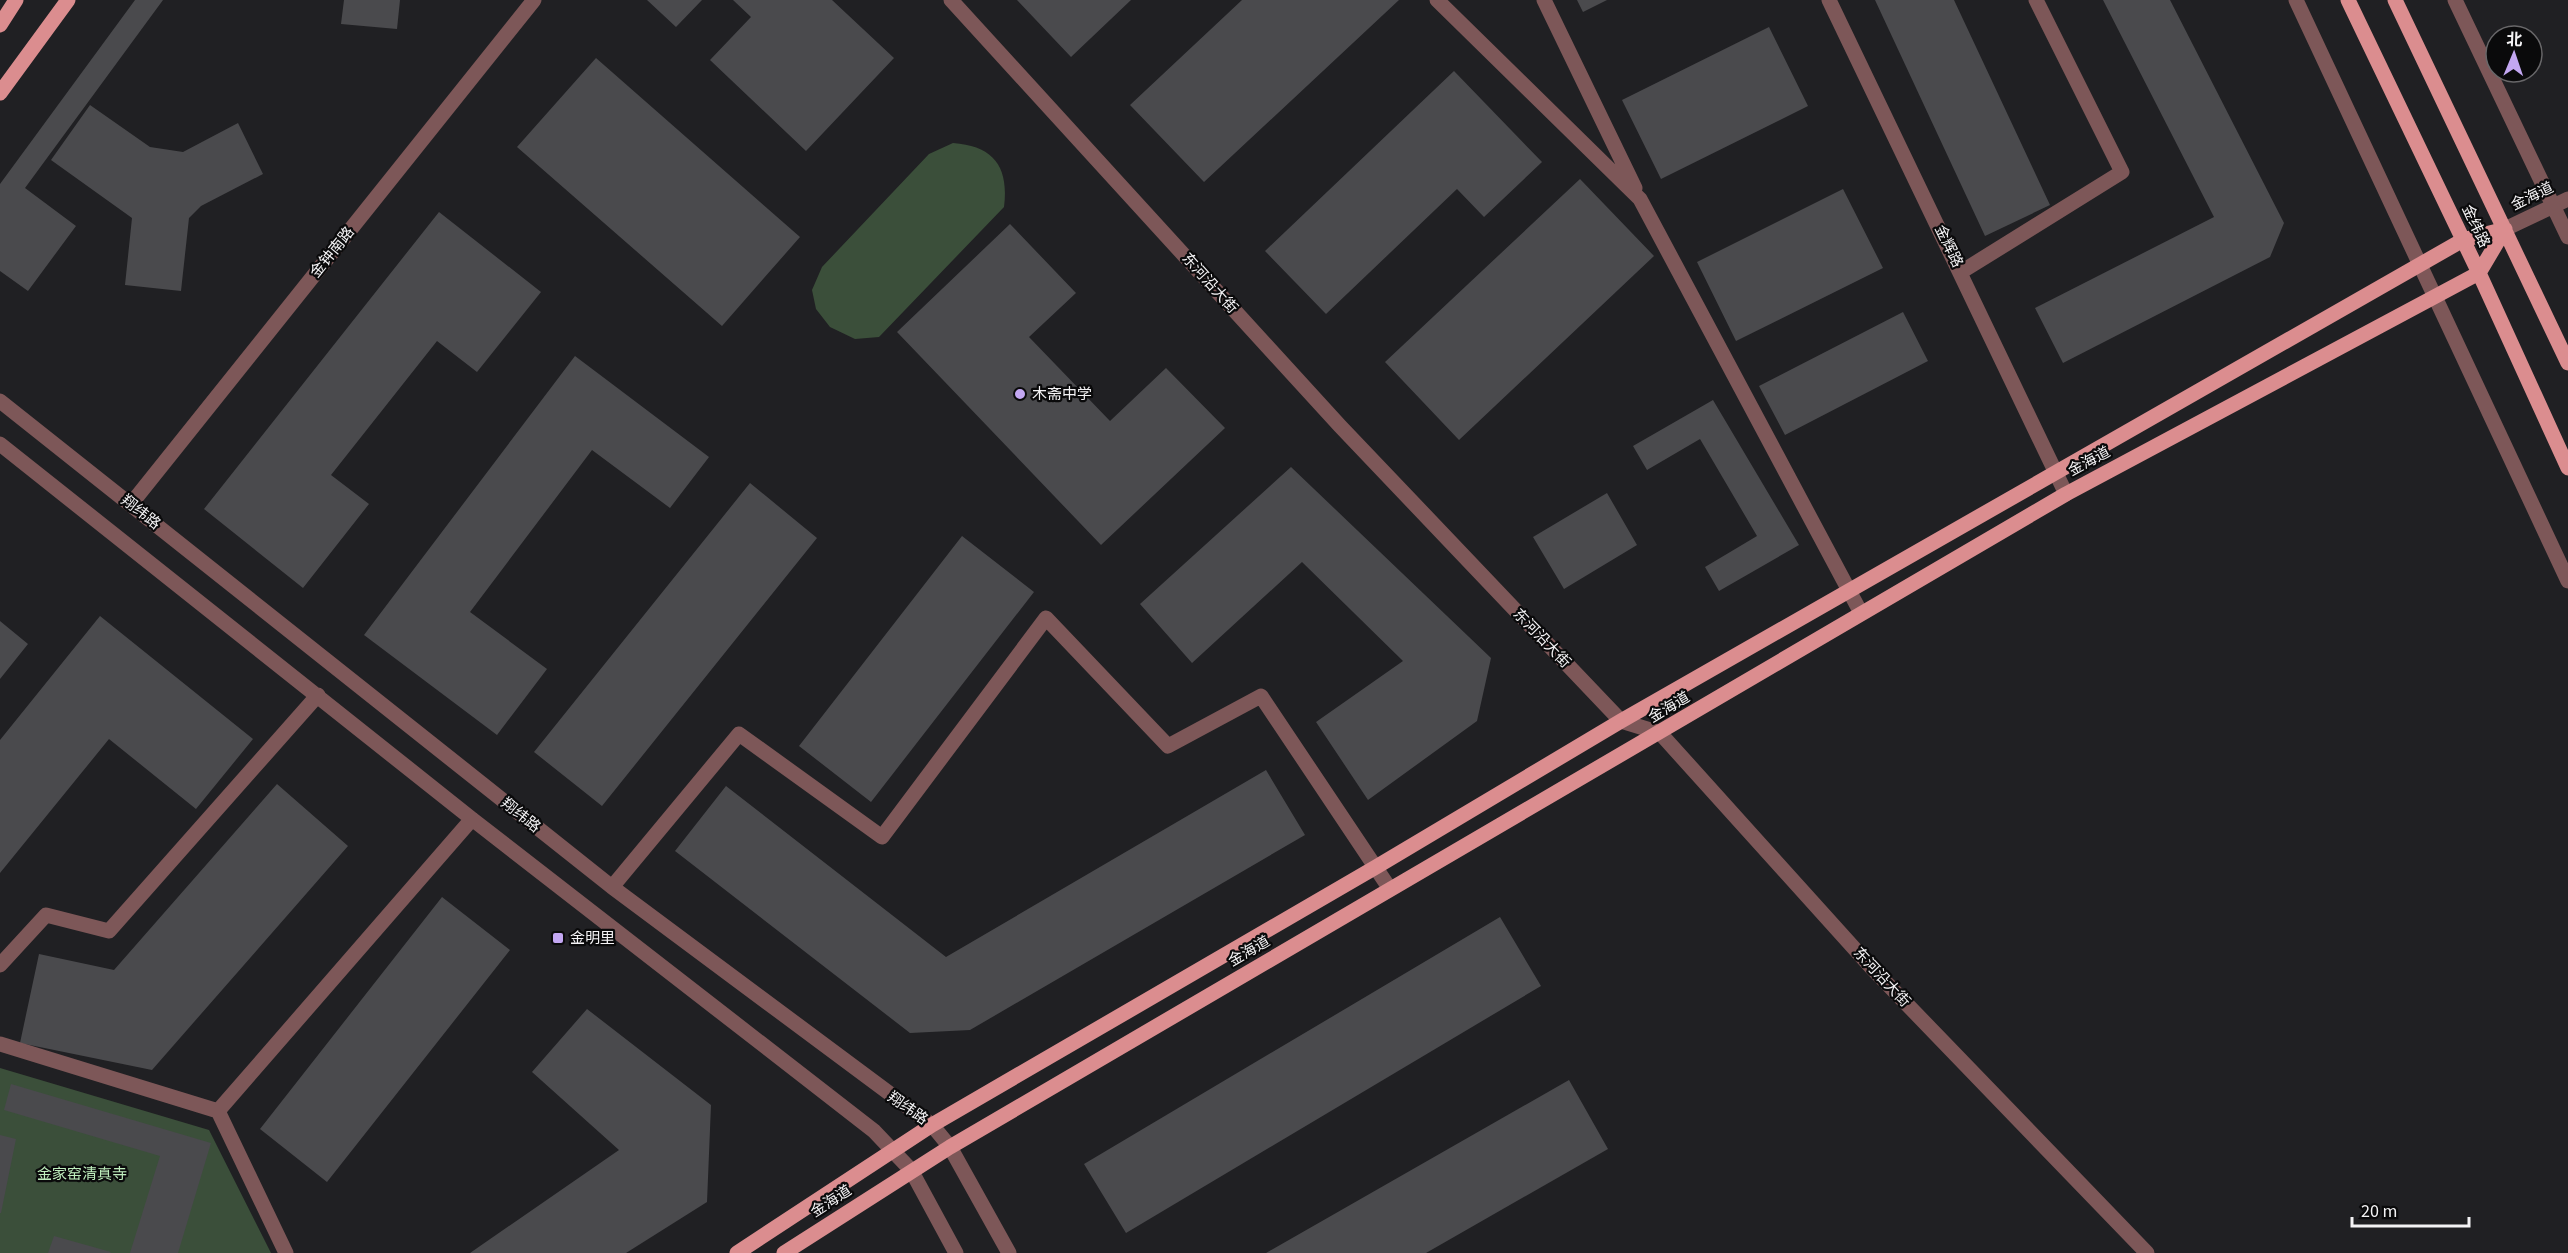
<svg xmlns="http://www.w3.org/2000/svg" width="2568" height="1253" font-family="'Source Sans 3','Noto Sans SC',sans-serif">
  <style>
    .green { fill: #3b4f3a }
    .building { fill: #4a4a4d }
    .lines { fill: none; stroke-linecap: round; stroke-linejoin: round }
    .minor { stroke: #7d5758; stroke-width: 15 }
    .major { stroke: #db8d8f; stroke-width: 15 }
    .poi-dot { fill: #c3a7f2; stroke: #0a0a0b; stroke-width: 2 }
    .labels { text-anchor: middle; stroke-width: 4.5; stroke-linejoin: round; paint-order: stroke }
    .street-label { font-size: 15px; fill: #f4f3f5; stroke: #0a0a0b }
    .poi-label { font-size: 15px; fill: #f4f3f5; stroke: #0a0a0b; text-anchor: start }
    .park-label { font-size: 15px; fill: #bfeebd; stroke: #0a0a0b }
  </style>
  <rect width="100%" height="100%" fill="#202023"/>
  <!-- green -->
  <path class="green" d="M953,143C994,146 1009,167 1004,207L879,337L855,339L830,327L816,309L812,290L822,267L929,154Z
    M0,1068L209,1130L271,1253H0Z"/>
  <!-- building -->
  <path class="building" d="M135,0H163L25,188L76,226L28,291L0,271V184Z
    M344,0H400L397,29L341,24Z
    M647,0H702L676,27Z
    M733,0H832L894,58L806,151L710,60L751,17Z
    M1017,0H1131L1071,57Z
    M1242,0H1399L1204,182L1130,105Z
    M1577,0H1607L1583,12Z
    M1875,0H1954L2050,205L1985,236Z
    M2103,0H2170L2284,223L2270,257L2063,363L2035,308L2214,217Z
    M1769,27L1808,106L1661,179L1622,100Z
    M596,58L800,237L722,326L517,147Z
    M1454,71L1542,162L1484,217L1457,189L1326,314L1265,251Z
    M90,105L150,147L183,152L238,123L263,174L201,206L189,218L181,291L125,285L132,218L51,160Z
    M1580,179L1654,256L1459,440L1385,362Z
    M1843,189L1883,268L1736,341L1697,262Z
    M439,212L541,292L477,372L437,341L331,475L369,504L303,588L204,509Z
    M1010,224L1076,293L1029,337L1110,421L1166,368L1225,428L1101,545L897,332Z
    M1903,312L1928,361L1785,435L1759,386Z
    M575,356L709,457L670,508L592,450L470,612L547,669L497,735L364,635Z
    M1713,400L1799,545L1719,591L1705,567L1757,536L1700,439L1647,470L1633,446Z
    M1291,467L1491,658L1477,721L1368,800L1316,722L1403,661L1302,562L1192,663L1140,604Z
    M750,483L817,538L602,806L534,752Z
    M1607,493L1637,545L1564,589L1533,537Z
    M962,536L1034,592L871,802L799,746Z
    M100,616L253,739L196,809L109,739L0,873V740Z
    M0,621L28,644L0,679Z
    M1266,770L1305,835L970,1030L910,1033L675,851L726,786L946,957Z
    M277,784L348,846L152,1070L20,1043L39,954L114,970Z
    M442,897L510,950L327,1182L260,1129Z
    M1500,917L1541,986L1126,1233L1084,1164Z
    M587,1009L711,1105L707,1202L626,1253H470L619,1150L532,1072Z
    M1569,1080L1608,1149L1426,1253H1266Z
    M11,1084L211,1143L178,1253H130L160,1156L4,1110Z
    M0,1135L16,1139L1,1213H0Z
    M54,1236L111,1252L110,1253H48Z"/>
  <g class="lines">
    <!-- minor -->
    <path class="minor" d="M951,0L1340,426L1621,721L1660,733L1871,967L2147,1253
      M1437,0L1640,199L1861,613
      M1544,0L1635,188
      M1829,0L2066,494
      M2296,0L2568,581
      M2455,0L2568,237
      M2505,229L2568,199
      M1961,272L2122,172L2036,0
      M0,401L612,887L932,1125L950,1147L1009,1253
      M0,444L472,819L874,1131L911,1170L956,1253
      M131,504L534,0
      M612,887L739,734L882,837L1046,618L1168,746L1261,696L1390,889
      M0,965L46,915L109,931L318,695
      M0,1044L218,1111L286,1253
      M218,1111L472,819"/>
    <!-- major -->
    <path class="major" d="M2348,0L2479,273L2568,468
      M2395,0L2568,363
      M0,25L16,0
      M0,93L68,0
      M737,1253L932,1125L1376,867L1621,721L2463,240L2505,229
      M784,1253L950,1147L2066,494L2479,273L2505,229"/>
  </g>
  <!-- markers -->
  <g class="poi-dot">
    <circle cx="1020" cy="394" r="6"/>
    <rect x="552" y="932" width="12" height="12" rx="3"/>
  </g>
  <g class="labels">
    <!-- street labels -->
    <g class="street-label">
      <text transform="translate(2532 196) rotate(-26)" y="5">金海道</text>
      <text transform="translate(2476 226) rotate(65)" y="5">金纬路</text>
      <text transform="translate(1949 246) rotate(64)" y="5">金辉路</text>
      <text transform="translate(332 252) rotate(-51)" y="5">金钟南路</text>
      <text transform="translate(1210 283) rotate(48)" y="5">东河沿大街</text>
      <text transform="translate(2089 461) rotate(-28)" y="5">金海道</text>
      <text transform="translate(141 512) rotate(38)" y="5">翔纬路</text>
      <text transform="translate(1542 638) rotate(46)" y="5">东河沿大街</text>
      <text transform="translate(1669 707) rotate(-31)" y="5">金海道</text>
      <text transform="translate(521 815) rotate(39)" y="5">翔纬路</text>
      <text transform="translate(1249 951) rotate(-30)" y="5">金海道</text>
      <text transform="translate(1882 977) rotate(47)" y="5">东河沿大街</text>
      <text transform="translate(908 1108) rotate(35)" y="5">翔纬路</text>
      <text transform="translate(831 1201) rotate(-33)" y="5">金海道</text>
    </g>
    <!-- poi labels -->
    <g class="poi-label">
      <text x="1032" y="399">木斋中学</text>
      <text x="570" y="943">金明里</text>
    </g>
    <!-- park labels -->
    <g class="park-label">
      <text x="82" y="1179">金家窑清真寺</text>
    </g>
  </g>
  <!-- north arrow -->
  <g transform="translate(2514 54) rotate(2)"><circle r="28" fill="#0a0a0b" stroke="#686769" stroke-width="1.5"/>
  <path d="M0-4.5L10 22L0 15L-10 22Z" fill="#c3a7f2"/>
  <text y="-9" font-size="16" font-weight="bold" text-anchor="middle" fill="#f4f3f5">北</text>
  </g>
  <!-- scale -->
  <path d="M2352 1217v9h117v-9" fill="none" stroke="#f4f3f5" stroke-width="3"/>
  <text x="2361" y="1217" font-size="18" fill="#f4f3f5" stroke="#0a0a0b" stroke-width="4.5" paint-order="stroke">20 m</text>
</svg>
